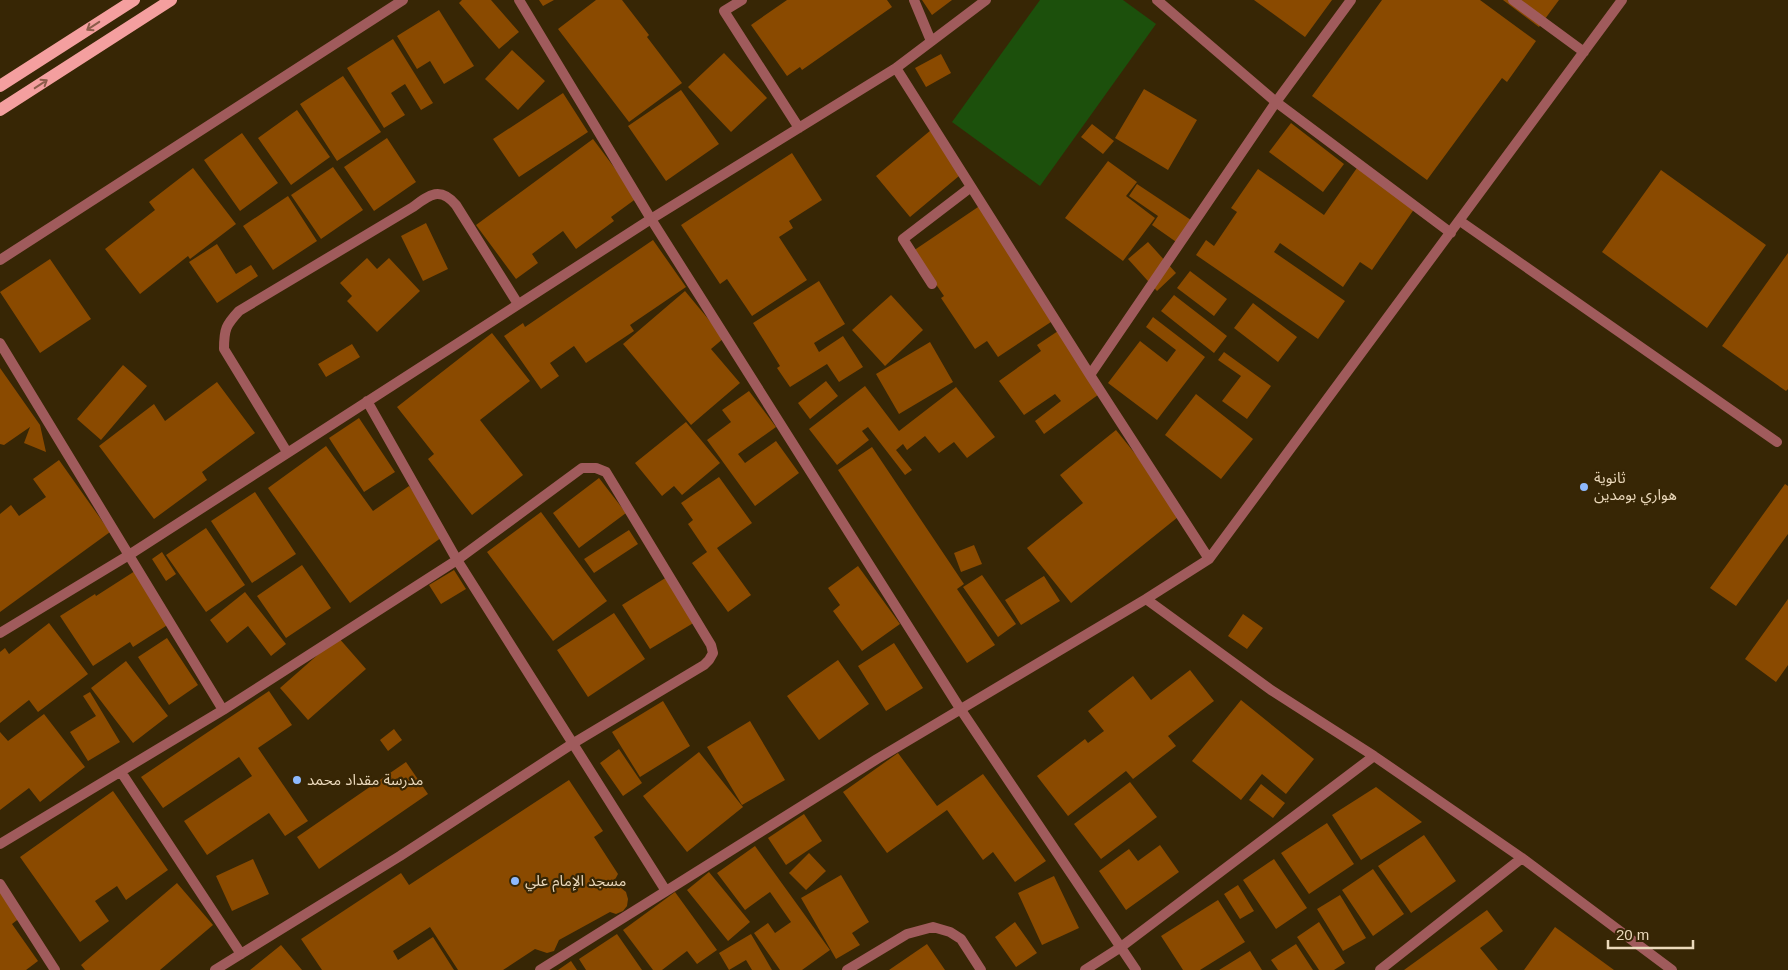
<svg xmlns="http://www.w3.org/2000/svg" width="1788" height="970" font-family="Arial,'Noto Sans Arabic',sans-serif">
  <style>
    .green { fill: #1c500c }
    .building { fill: #8a4a00 }
    .lines { fill: none; stroke-linecap: round; stroke-linejoin: round }
    .service { stroke: #a05b5c; stroke-width: 10 }
    .minor { stroke: #a05b5c; stroke-width: 10 }
    .tertiary { stroke: #a05b5c; stroke-width: 10 }
    .primary { stroke: #f49f9f; stroke-width: 12 }
    .oneway { stroke: #8c5c4a }
    .poi-dot { fill: #8eb9fd; stroke: #372605; stroke-width: 2 }
    .labels { text-anchor: middle; stroke-width: 4.5; stroke-linejoin: round; paint-order: stroke }
    .poi-label { font-size: 15px; fill: #ebd9bc; stroke: #372605; text-anchor: start }
  </style>
  <rect width="100%" height="100%" fill="#372605"/>
  <!-- green -->
  <path class="green" d="M1040,0H1123L1156,24L1040,186L952,122Z"/>
  <!-- building -->
  <path class="building" d="M462,0H491L519,32L499,49L459,3Z
    M539,0H554L543,6Z
    M596,0H622L649,35L647,37L682,83L629,122L558,29Z
    M787,0H887L892,7L802,70L800,67L787,76L751,25Z
    M922,0H952L932,15Z
    M1254,0H1332L1305,37Z
    M1382,0H1480L1536,41L1507,82L1502,78L1427,180L1312,96Z
    M1503,0H1559L1539,27Z
    M439,10L474,66L444,84L430,61L417,69L397,36Z
    M393,39L433,103L421,110L405,84L391,93L405,115L384,128L347,68Z
    M512,50L545,81L518,110L485,79Z
    M724,53L767,98L731,132L688,87Z
    M941,54L951,73L926,87L915,68Z
    M343,76L381,132L337,161L300,104Z
    M1144,89L1197,120L1168,170L1115,138Z
    M681,90L719,144L666,181L628,126Z
    M563,93L588,132L519,177L493,139Z
    M297,110L330,157L291,185L258,138Z
    M1291,123L1344,164L1323,192L1269,152Z
    M1092,124L1114,141L1103,154L1081,137Z
    M931,130L965,171L910,217L876,176Z
    M242,133L278,183L240,211L204,160Z
    M387,138L416,182L374,211L344,167Z
    M593,139L637,198L611,217L614,221L576,249L563,231L532,254L538,263L516,279L476,225Z
    M792,153L822,200L789,221L793,228L779,237L807,280L752,316L727,279L720,284L681,225Z
    M1108,161L1137,182L1126,196L1155,218L1123,261L1065,218Z
    M1359,165L1417,205L1372,270L1360,262L1343,287L1280,243L1274,252L1345,301L1318,339L1196,255L1206,240L1214,246L1237,212L1231,208L1258,169L1324,215Z
    M333,167L363,210L321,239L291,195Z
    M193,168L236,224L190,259L188,256L140,294L105,249L155,210L149,202Z
    M1661,170L1766,245L1707,328L1602,252Z
    M1137,184L1197,224L1182,246L1152,225L1158,216L1129,196Z
    M288,196L317,241L273,270L243,226Z
    M981,205L1057,318L998,357L987,341L975,349L941,298L944,296L913,251Z
    M426,223L448,269L423,281L401,236Z
    M653,240L686,287L630,325L634,331L586,363L574,346L550,363L559,376L541,389L504,336L523,323L525,327Z
    M1148,242L1176,273L1157,291L1128,259Z
    M217,244L236,274L251,265L258,276L217,303L189,262Z
    M1788,253V389L1786,391L1722,346Z
    M367,258L377,269L389,258L420,291L377,332L347,301L352,296L340,283Z
    M50,259L91,319L40,353L0,292Z
    M1190,271L1227,299L1214,316L1177,288Z
    M819,281L845,324L814,343L819,352L843,336L863,367L839,382L827,364L790,387L777,368L780,366L753,323Z
    M685,291L724,338L711,349L740,383L691,425L623,344Z
    M891,295L923,330L885,366L852,330Z
    M1174,295L1227,336L1214,353L1161,311Z
    M1253,303L1297,337L1278,362L1234,328Z
    M1153,317L1205,357L1157,420L1108,383L1140,341L1167,362L1176,350L1146,327Z
    M1058,331L1102,392L1044,434L1035,421L1061,401L1055,394L1024,415L999,381L1041,351L1037,345Z
    M492,333L530,381L480,420L523,475L472,515L428,459L434,454L397,407Z
    M930,342L953,382L899,414L876,374Z
    M352,344L360,357L326,377L318,364Z
    M1224,352L1271,386L1247,419L1222,401L1241,376L1218,360Z
    M123,365L147,386L101,440L77,419Z
    M0,368L40,425L46,452L24,443L30,427L4,445L0,444Z
    M826,381L838,396L810,419L798,403Z
    M217,382L255,433L202,472L207,480L154,519L99,446L154,404L165,421Z
    M865,386L899,431L956,387L995,437L967,458L954,442L939,453L925,436L907,450L903,444L896,450L912,470L905,475L868,427L862,431L869,440L837,465L809,429Z
    M749,391L776,427L738,454L745,463L776,441L799,473L755,506L707,440L731,422L722,410Z
    M1196,394L1253,439L1221,479L1165,435Z
    M359,418L395,472L364,492L329,438Z
    M686,422L720,463L682,495L674,486L662,496L635,463Z
    M1116,430L1183,513L1071,603L1027,548L1083,503L1060,475Z
    M326,446L373,511L409,486L445,535L350,603L268,488Z
    M872,447L964,584L957,589L995,645L967,663L838,470Z
    M59,460L110,532L0,612V514L11,505L19,516L46,497L33,479Z
    M719,477L752,523L717,548L751,595L728,612L692,563L707,552L688,524L693,520L681,503Z
    M599,478L626,513L579,548L553,513Z
    M1785,484L1788,486V534L1736,606L1710,588Z
    M255,492L296,554L252,583L211,521Z
    M541,512L607,601L553,641L487,552Z
    M206,528L245,585L206,612L166,555Z
    M629,530L638,544L594,573L584,559Z
    M974,545L982,564L961,572L954,553Z
    M162,552L176,574L166,581L152,559Z
    M302,565L331,608L286,638L257,596Z
    M858,566L900,624L862,651L833,611L840,605L828,588Z
    M454,570L466,589L441,604L429,585Z
    M135,571L169,624L133,647L130,642L93,666L60,616L95,594L96,596Z
    M982,575L1016,624L998,637L963,587Z
    M1044,576L1060,601L1021,625L1005,600Z
    M667,577L695,622L650,649L622,605Z
    M245,592L286,644L271,656L248,626L227,643L210,620Z
    M1788,599V665L1776,682L1745,659Z
    M614,613L645,659L588,697L557,650Z
    M1243,614L1263,628L1247,649L1228,636Z
    M49,623L88,674L38,712L29,700L0,723V652L5,648L9,654Z
    M338,637L366,669L308,720L280,688Z
    M167,638L198,685L169,705L138,657Z
    M894,643L923,688L886,711L858,666Z
    M838,660L869,704L819,740L787,696Z
    M126,661L168,716L133,743L91,688Z
    M1190,670L1214,701L1168,736L1176,746L1133,779L1126,771L1068,816L1037,776L1085,739L1088,743L1104,731L1088,711L1133,676L1151,700Z
    M269,691L292,725L258,748L308,821L285,836L269,813L207,855L184,821L252,776L239,757L163,808L141,777Z
    M90,692L120,742L88,761L70,732L96,716L83,696Z
    M1241,700L1314,759L1286,794L1262,774L1241,800L1192,761Z
    M663,701L690,746L640,777L612,732Z
    M44,714L85,767L40,802L29,788L0,810V732L8,741Z
    M750,721L785,780L742,805L707,747Z
    M394,729L402,740L388,751L380,740Z
    M619,749L642,783L623,796L600,763Z
    M699,752L743,807L687,852L643,796Z
    M898,753L937,806L983,774L1046,861L1015,882L993,852L983,860L947,810L887,853L843,792Z
    M406,762L428,794L319,869L297,837Z
    M569,780L603,831L594,837L618,874L611,887L621,888L626,892L628,899L627,906L623,911L616,914L610,912L559,940L554,951L547,953L535,949L503,970H458L430,927L393,951L398,960L433,937L454,970H322L301,939L401,873L409,885Z
    M1130,782L1157,817L1101,859L1074,824Z
    M1261,784L1285,803L1273,818L1249,800Z
    M1376,787L1422,822L1361,860L1332,815Z
    M113,791L168,870L126,900L117,886L95,901L109,921L80,942L20,857Z
    M804,814L822,841L786,865L768,838Z
    M1327,823L1354,864L1309,894L1281,853Z
    M1424,835L1456,881L1411,913L1378,866Z
    M1160,845L1179,872L1126,910L1099,871L1129,849L1138,861Z
    M755,846L830,950L802,970H780L754,933L768,923L775,933L791,922L770,892L745,910L717,873Z
    M809,853L826,871L806,890L789,873Z
    M253,859L269,894L232,911L216,876Z
    M1274,859L1307,908L1276,929L1243,880Z
    M1373,869L1404,914L1373,936L1342,890Z
    M709,872L750,922L728,941L687,890Z
    M841,875L869,922L852,933L860,945L836,959L801,898Z
    M1054,876L1079,928L1042,945L1018,893Z
    M177,883L213,925L160,970H85L81,965Z
    M1238,885L1254,911L1240,919L1224,894Z
    M0,887L21,917L12,924L38,961L26,970H0Z
    M675,892L717,950L697,964L687,951L662,970H653L623,930Z
    M1340,895L1366,938L1343,951L1317,909Z
    M1218,900L1245,942L1200,970H1183L1161,936Z
    M1487,910L1503,931L1480,948L1498,970H1404Z
    M1015,922L1037,953L1016,967L995,937Z
    M1319,922L1345,963L1334,970H1319L1297,937Z
    M1555,927L1614,970H1524Z
    M617,934L642,970H586L579,959Z
    M751,934L772,970H752L746,960L729,970L719,953Z
    M927,944L945,970H889Z
    M1296,944L1313,970H1278L1271,960Z
    M281,945L302,970H250Z
    M1250,951L1262,970H1219Z
    M571,961L577,970H558Z"/>
  <g class="lines">
    <!-- service -->
    <path class="service" d="M1460,221L1777,442"/>
    <!-- minor -->
    <path class="minor" d="M742,0L724,11L799,128
      M914,0L931,41
      M1157,0L1276,102L1451,233
      M1513,0L1584,52
      M896,68L1090,375L1209,559
      M0,260L403,0
      M932,284L903,239L971,187
      M0,343L223,710
      M1090,375L1276,102L1351,0
      M367,401L457,560L666,891
      M287,452L224,349C224,329 226,325 239,311L413,207C429,195 440,186 456,205L518,304
      M1146,599L1271,690L1374,756L1522,858L1672,970
      M0,633L129,555L651,219L896,68L986,0
      M121,772L241,954
      M0,844L223,710L457,560L582,468H596L606,472L711,645L713,653L709,660L704,665L572,744L400,856L215,970
      M0,884L55,970
      M540,970L877,759L1146,599L1209,559L1622,0
      M847,970L907,934L933,927L950,932L961,939L981,970
      M1085,970L1121,947L1374,756
      M1380,970L1522,858"/>
    <!-- tertiary -->
    <path class="tertiary" d="M519,0L651,219L961,710L1136,970"/>
    <!-- primary -->
    <path class="primary" d="M0,86L134,0
      M0,110L171,0"/>
  </g>
  <!-- one-way arrows -->
  <defs><path id="oneway-shaft" d="M-6 0H5M1.5-3L5.5 0L1.5 3" fill="none" stroke-width="1.6" stroke-linecap="round" stroke-linejoin="round" transform="scale(1.25)"/></defs>
  <g class="oneway">
    <use href="#oneway-shaft" transform="translate(93 26) rotate(147)"/>
    <use href="#oneway-shaft" transform="translate(41 84) rotate(-33)"/>
  </g>
  <!-- markers -->
  <g class="poi-dot">
    <circle cx="1584" cy="487" r="5"/>
    <circle cx="297" cy="780" r="5"/>
    <circle cx="515" cy="881" r="5"/>
  </g>
  <g class="labels">
    <!-- poi labels -->
    <g class="poi-label">
      <text x="1594" y="483">ثانوية<tspan x="1594" dy="17">هواري بومدين</tspan></text>
      <text x="307" y="785">مدرسة مقداد محمد</text>
      <text x="525" y="886">مسجد الإمام علي</text>
    </g>
  </g>
  <!-- scale -->
  <path d="M1608 940v8h85v-8" fill="none" stroke="#ebd9bc" stroke-width="2.5"/>
  <text x="1616" y="940" font-size="15" fill="#ebd9bc" stroke="#372605" stroke-width="4" paint-order="stroke">20 m</text>
</svg>
